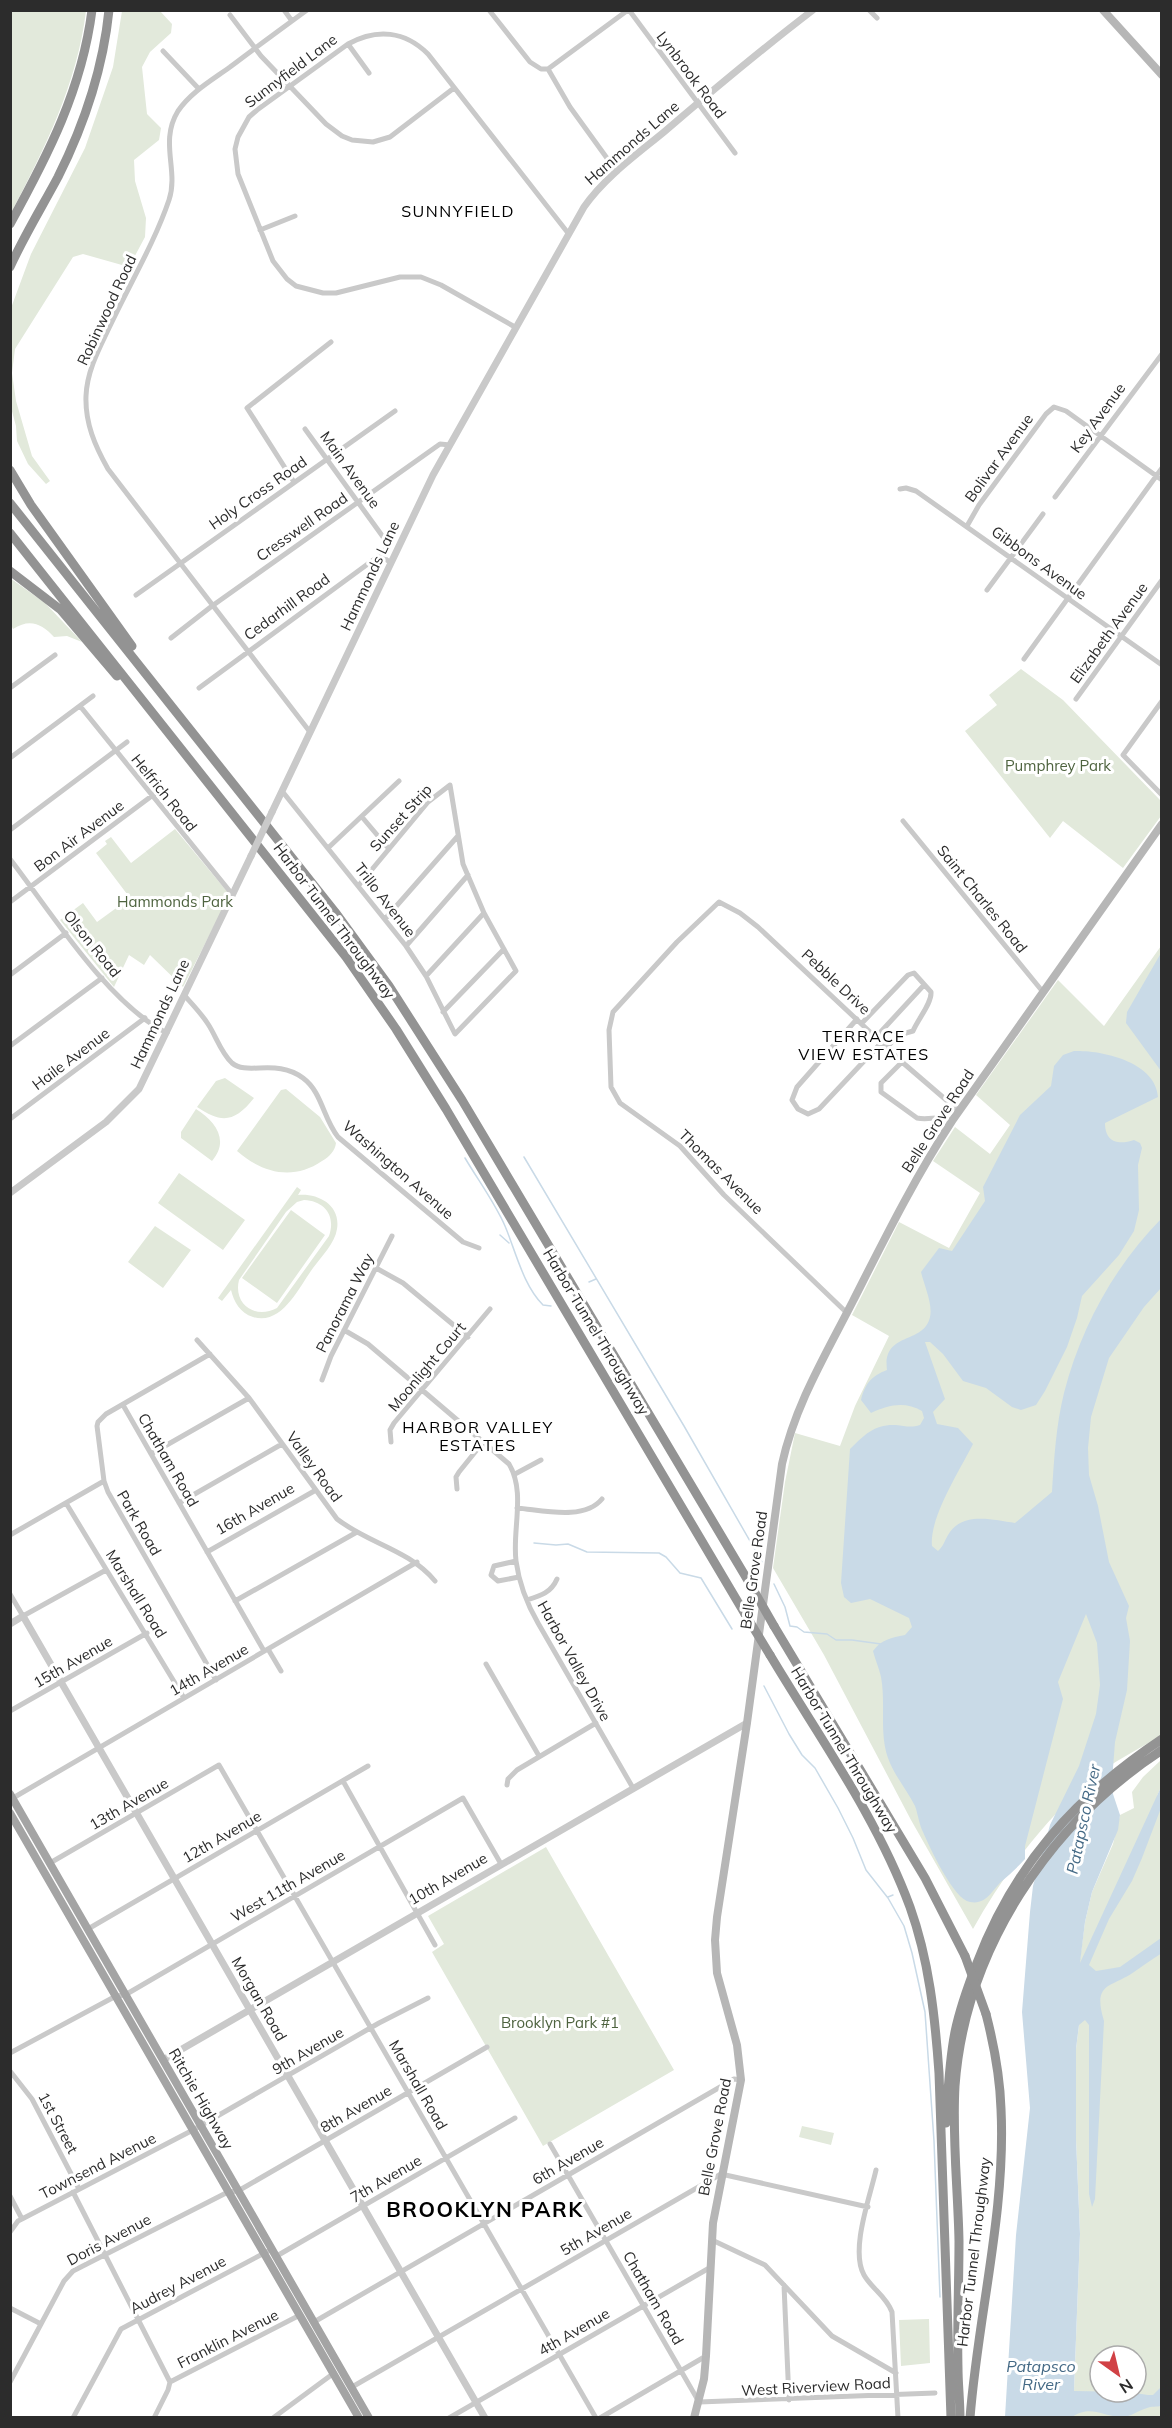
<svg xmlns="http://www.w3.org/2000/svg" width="1172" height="2428" font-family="Mulish,sans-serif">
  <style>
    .green { fill: #e2e9db; fill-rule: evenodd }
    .water { fill: #c9dae7 }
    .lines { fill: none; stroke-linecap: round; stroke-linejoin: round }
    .stream { stroke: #c9dae7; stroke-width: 1.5 }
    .minor { stroke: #c9c9c9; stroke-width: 5 }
    .tertiary { stroke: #c9c9c9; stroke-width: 7 }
    .secondary { stroke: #b6b6b6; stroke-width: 8 }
    .primary { stroke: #a4a4a4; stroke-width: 8 }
    .motorway { stroke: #939393; stroke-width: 9 }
    .tertiary-bridge { stroke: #c9c9c9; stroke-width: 7 }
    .motorway-bridge { stroke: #939393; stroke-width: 9 }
    .labels { text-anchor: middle; stroke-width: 6; stroke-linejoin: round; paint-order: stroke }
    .street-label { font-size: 15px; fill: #2c2c2c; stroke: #fff }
    .park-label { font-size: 15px; fill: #4e633f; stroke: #fff }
    .neighbourhood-label { font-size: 16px; letter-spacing: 1.5px; fill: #000; stroke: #fff }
    .water-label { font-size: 16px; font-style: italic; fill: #446985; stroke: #fff }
    .district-label { font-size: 21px; font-weight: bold; letter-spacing: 1.5px; fill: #000; stroke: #fff }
  </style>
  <rect width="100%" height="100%" fill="#fff"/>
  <!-- green -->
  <path class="green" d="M11,11H86C77,84 45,148 11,213Z
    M122,11H160L172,24L171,33L150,52L142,67L147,114L161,128L159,140L134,160L135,181L146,218L145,237L129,267L83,254L73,257L15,349L12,373L16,401L32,456L50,481L46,484L28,464L17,441L16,426L10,404L11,308L31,254L85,148L113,67Z
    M10,578L45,603L82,642L67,636L54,637C42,624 30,618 13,629L11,625Z
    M1021,669L1063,700L1161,801V816L1123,868L1063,821L1050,838L965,731L997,705L989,695Z
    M175,829L230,895L183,987L150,955L144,965L129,955L114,987L60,920L83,903L97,922L130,898L96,853L107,844L105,841L111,837L131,863Z
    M1161,946V1736C1135,1751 1106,1765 1084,1786C1039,1827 1002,1877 973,1929L911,1820L824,1655L773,1568L785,1482L795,1433L840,1446L855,1406L889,1336L852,1315L899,1222L949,1248L980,1193L933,1161L955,1127L990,1154L1010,1125L976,1095L1058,980L1104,1026Z
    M225,1078L254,1098C235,1122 222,1124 197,1107L216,1081Z
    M286,1089L320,1117L336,1143C335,1151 329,1157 322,1161C293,1181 262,1173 237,1151L281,1090Z
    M196,1109C215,1121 230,1140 212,1161L181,1138V1132Z
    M179,1173L245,1220L223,1250L158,1203Z
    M297,1187L301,1190L298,1195C318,1193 341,1205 337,1229C335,1243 322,1256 313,1268C299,1287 282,1326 253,1317C240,1313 234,1302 231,1290L222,1301L218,1298ZM304,1200C325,1201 336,1216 329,1236L277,1308C255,1320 233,1304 239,1280L286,1212L297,1202Z
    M291,1210L325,1235L277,1303L242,1278Z
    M155,1226L191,1250L163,1288L128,1262Z
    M1161,1760V1787L1157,1796L1161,1795V2417L1070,2418L1074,2391L1080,2234L1076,2139V2049L1079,2025L1077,1982L1085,1922L1092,1892L1113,1844L1120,1815L1134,1808L1132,1792L1143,1777ZM1100,2356H1136V2392H1100Z
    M546,1847L674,2070L543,2146L432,1952L444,1944L428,1916Z
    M802,2126L834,2133L831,2145L799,2137Z
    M929,2319L930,2363L901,2366L899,2320Z"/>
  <!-- water -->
  <path class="water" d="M1161,953V1071L1126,1023L1127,1012Z
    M1074,1051C1102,1050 1156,1062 1158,1097L1105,1123C1105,1143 1119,1145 1134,1140L1140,1143L1142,1148L1138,1165L1139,1210L1134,1231L1119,1255L1082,1296L1077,1318L1067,1347L1045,1391L1036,1405L1021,1410L1012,1407L986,1388L963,1381L943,1354L930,1342H925L945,1399L933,1412L937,1424L958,1428L973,1444C960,1470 929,1518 932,1546L938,1551C944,1545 944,1542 948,1535C962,1511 993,1520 1015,1523L1052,1492C1054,1460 1056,1425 1064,1393C1081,1327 1114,1267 1161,1219V1288L1144,1307L1109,1358L1091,1417L1088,1448L1089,1475L1098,1506L1109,1562L1129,1606L1126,1618L1130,1641L1127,1690L1115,1742L1113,1768V1794L1120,1815L1118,1830L1092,1892L1085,1922L1080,1963L1161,1787V1808L1142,1858L1132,1881L1109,1919L1089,1965L1096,1971L1120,1967L1161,1938L1162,1953C1152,1959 1143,1966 1134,1972C1111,1988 1092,1982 1104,2021L1095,2199L1092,2207L1089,2194V2025L1085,2020L1079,2025L1076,2049V2139L1080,2234L1074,2391L1128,2392L1148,2395H1153L1161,2387V2406C1157,2407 1151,2406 1147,2408C1137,2411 1130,2418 1119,2417C1101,2415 1090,2405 1072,2417H1005L1016,2235L1030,2108L1022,2012L1030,1912L1033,1886L1050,1825L1079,1766L1096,1714L1100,1685L1097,1643L1086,1614L1058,1682L1063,1699L1025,1846V1859C1018,1867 1010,1874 1002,1881C992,1890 987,1905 970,1902C954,1900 930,1848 923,1832C919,1824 918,1814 915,1806C907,1790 894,1775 888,1758C879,1732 886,1704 881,1677C879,1668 875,1659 873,1651C882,1639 891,1638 905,1635L912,1627L909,1618L870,1599L851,1603L844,1597L841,1583L850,1449C865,1434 875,1424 896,1425C905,1426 911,1428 920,1425L924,1418L922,1411C905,1401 888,1405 871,1413L861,1400C865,1384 871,1376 887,1370C882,1331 924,1345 930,1317C933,1304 924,1285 921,1272L939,1248L952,1251L985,1201L983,1187L1020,1115L1051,1086L1054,1066L1063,1055Z"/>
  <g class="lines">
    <!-- stream -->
    <path class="stream" d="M524,1157L684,1426L762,1562
      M465,1158C478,1180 495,1203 505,1226C516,1252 523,1285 543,1305L551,1306
      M500,1235L509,1243
      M589,1282L596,1279
      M534,1543L556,1545L568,1544L587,1552L659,1553L666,1557L680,1573L701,1578L732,1629
      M774,1584L785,1607L790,1626L797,1627L804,1632L827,1634L836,1640H852L881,1644
      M764,1686L789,1734L802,1755L815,1768L838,1808L853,1838L866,1870L888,1898L904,1926L912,1953L925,2012L934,2141L940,2297
      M888,1897L893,1895"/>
    <!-- minor -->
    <path class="minor" d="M284,10L292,21
      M307,10C281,29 255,48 230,67C212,80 191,92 178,111C159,142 179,170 169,200C154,244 129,285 109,328C99,349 87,371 86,396C85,423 95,446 108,469L310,732
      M489,10L530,62L541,69H548L628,10
      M629,10L735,153
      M869,10L877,18
      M230,15L261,56L326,124L342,136L352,140L373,142L390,137L454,88
      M348,44L369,73
      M163,51L199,89
      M548,69L570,107L617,172
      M260,230L295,216
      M515,327L441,285L421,277H400L336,293H323L296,286L287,279L273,261L238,174L235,149L238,137L249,117L257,110L348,44C377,28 405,31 428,54L568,233
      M305,429L386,541V548L380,555
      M294,482L247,408L331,342
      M900,489L906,488L916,491L1162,665
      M1055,497L1162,354
      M967,526L979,505L1046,414L1054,407L1066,411L1162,480
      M987,590L1043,514
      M136,595L395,411
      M171,638L212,606L440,444L450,445
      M1024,659L1162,468
      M10,688L55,655
      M199,688L380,555L391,563
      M1076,699L1162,580
      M1162,701L1123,755L1162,795
      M80,706L232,894
      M10,758L93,696
      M282,791L406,946L426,976L455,1034L516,971L484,913L463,864L450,785L428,802L359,885
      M362,817L389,849
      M903,821L1043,992
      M10,830L127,742
      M328,848L399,781
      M10,859C51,912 108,1004 167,1033
      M10,902L161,789
      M385,919L457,837
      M406,946L468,875
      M10,975L66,933
      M426,976L484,913
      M184,995C192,1004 201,1013 208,1024C216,1036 221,1053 232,1063C247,1076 277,1058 303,1078C322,1092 323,1118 338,1137L463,1242L479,1248
      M443,1012L504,949
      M857,1019L797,1087L792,1100L798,1109L808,1114L819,1109L882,1042
      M862,1023L908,975L914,973L931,992C932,1003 918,1019 913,1031L899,1035L887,1047
      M876,1037L924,985
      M10,1046L102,978
      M902,1062L881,1083V1092L917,1118C930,1121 941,1114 952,1121
      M10,1119L145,1018
      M376,1268L403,1283L468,1337
      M847,1313L724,1195L680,1146L620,1103L611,1087L609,1030L613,1012L677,942L719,902L740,913L758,927L902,1062L959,1111
      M344,1330L368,1344L509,1464C526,1492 512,1530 516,1561C519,1583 527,1604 538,1623L633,1788
      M197,1340L249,1398L337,1519C369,1544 408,1549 435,1581
      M210,1354L106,1414L98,1422L97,1426L104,1481L108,1492L216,1680
      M322,1380L331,1356L392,1236
      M123,1405L264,1651
      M391,1442L390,1430L394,1423L490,1309
      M151,1454L249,1398
      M515,1474L541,1460
      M457,1489L456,1477L459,1472L484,1441
      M66,1503L184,1698
      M179,1503L282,1444
      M517,1508C542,1510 584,1521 602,1499
      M10,1535L104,1481
      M207,1552L316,1490
      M516,1561L494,1566L491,1575L498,1581L519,1577
      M10,1594L23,1616L106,1570
      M527,1600C540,1596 551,1593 557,1579
      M235,1601L357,1532
      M268,1649L281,1671
      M486,1664L539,1756
      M10,1711L147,1633
      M343,1781L435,1945
      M507,1785L508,1779L517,1770L596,1723
      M13,1798L417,1562
      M50,1863L219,1765L596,2418
      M88,1929L368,1766
      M10,2053L116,1996L125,1995L463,1798L501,1864
      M10,2071L32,2099L79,2189
      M550,2144L699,2402L935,2393
      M876,2170C870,2197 850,2250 864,2275C872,2289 886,2296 892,2312L898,2418
      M73,2192L170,2382
      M10,2196L22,2219
      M10,2232L18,2221L22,2219L193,2130L379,2023L428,1998
      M712,2240L765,2265L832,2336L896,2373
      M275,2257L515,2118
      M784,2285L789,2400
      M10,2308L41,2324
      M314,2322L734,2079L741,2080
      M10,2382L64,2281L73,2271L228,2192L238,2191L487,2047
      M352,2387L721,2174L868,2207
      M73,2418L121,2329L272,2249
      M154,2418L168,2390L170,2382L300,2315
      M273,2418L334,2373
      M449,2418L711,2267
      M600,2418L706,2356"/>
    <!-- tertiary -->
    <path class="tertiary" d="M272,812L433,475L584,207C605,177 636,155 664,132C713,90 762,49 813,10
      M10,1193L106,1122L139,1089L251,856
      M10,1624L23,1616L485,2418
      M163,2060L747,1723"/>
    <!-- secondary -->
    <path class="secondary" d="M1103,10L1162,75
      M694,2418L704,2379L706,2356L713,2223L741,2080L737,2045L717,1973L715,1940L717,1917L747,1723L782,1464C795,1405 826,1354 853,1301C884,1240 914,1179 952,1121L1162,824"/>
    <!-- primary -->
    <path class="primary" d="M10,1794L369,2418
      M10,1813L359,2418"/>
    <!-- motorway -->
    <path class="motorway" d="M10,224C48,155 82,89 92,10
      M10,267C24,236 42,207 58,177C84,125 103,69 109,10
      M10,470L31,505L132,646
      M10,503L335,912L389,986L462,1100L750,1584
      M10,533L346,957L396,1029L446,1109L745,1614
      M10,571L61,610L117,676
      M774,1626L925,1878L965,1956
      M770,1655C819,1737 877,1817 910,1907C929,1960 935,2016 939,2073L951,2418
      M946,2123C948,2092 949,2062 955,2032C960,2008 968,1986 977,1963C1014,1865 1075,1797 1162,1739
      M960,2418C960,2401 958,2384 958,2368C957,2325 959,2283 959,2241C958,2189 952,2138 955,2086C965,1949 1049,1824 1162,1750
      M970,2418C978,2315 1006,2212 1001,2109C1000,2077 994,2045 986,2014"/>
    <!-- tertiary-bridge -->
    <path class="tertiary-bridge" d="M251,856L272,812"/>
    <!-- motorway-bridge -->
    <path class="motorway-bridge" d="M750,1584L774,1626
      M745,1614L770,1655
      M965,1956L986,2014"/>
  </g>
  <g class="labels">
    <!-- street labels -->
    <g class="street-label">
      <text transform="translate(291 71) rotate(-37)" y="5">Sunnyfield Lane</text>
      <text transform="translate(691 75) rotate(53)" y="5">Lynbrook Road</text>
      <text transform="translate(632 143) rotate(-41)" y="5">Hammonds Lane</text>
      <text transform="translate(107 310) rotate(-65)" y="5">Robinwood Road</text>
      <text transform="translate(1098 418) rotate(-54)" y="5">Key Avenue</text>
      <text transform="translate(999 458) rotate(-54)" y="5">Bolivar Avenue</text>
      <text transform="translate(350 470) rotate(54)" y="5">Main Avenue</text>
      <text transform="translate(258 493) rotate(-35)" y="5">Holy Cross Road</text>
      <text transform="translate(302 527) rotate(-35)" y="5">Cresswell Road</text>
      <text transform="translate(1039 563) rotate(36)" y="5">Gibbons Avenue</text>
      <text transform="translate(370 576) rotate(-65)" y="5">Hammonds Lane</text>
      <text transform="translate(287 607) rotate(-36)" y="5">Cedarhill Road</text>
      <text transform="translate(1109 633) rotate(-54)" y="5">Elizabeth Avenue</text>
      <text transform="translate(164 793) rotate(51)" y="5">Helfrich Road</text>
      <text transform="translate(401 818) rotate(-48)" y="5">Sunset Strip</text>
      <text transform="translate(79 836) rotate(-37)" y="5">Bon Air Avenue</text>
      <text transform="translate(982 899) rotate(51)" y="5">Saint Charles Road</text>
      <text transform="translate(385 900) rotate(52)" y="5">Trillo Avenue</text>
      <text transform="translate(334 921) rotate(53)" y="5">Harbor Tunnel Throughway</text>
      <text transform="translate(92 944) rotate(51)" y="5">Olson Road</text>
      <text transform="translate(836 982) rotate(43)" y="5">Pebble Drive</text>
      <text transform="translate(160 1014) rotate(-65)" y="5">Hammonds Lane</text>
      <text transform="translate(71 1059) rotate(-37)" y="5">Haile Avenue</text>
      <text transform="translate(938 1121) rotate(-57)" y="5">Belle Grove Road</text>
      <text transform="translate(398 1170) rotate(41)" y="5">Washington Avenue</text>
      <text transform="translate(721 1172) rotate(45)" y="5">Thomas Avenue</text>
      <text transform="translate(345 1303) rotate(-63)" y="5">Panorama Way</text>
      <text transform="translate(596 1332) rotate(59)" y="5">Harbor Tunnel Throughway</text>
      <text transform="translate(427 1367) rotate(-50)" y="5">Moonlight Court</text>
      <text transform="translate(168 1460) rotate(60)" y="5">Chatham Road</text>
      <text transform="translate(314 1467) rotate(54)" y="5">Valley Road</text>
      <text transform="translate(255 1509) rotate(-30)" y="5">16th Avenue</text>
      <text transform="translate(139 1523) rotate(60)" y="5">Park Road</text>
      <text transform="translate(754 1570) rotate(-82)" y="5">Belle Grove Road</text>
      <text transform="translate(136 1594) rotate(58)" y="5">Marshall Road</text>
      <text transform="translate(574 1661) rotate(61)" y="5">Harbor Valley Drive</text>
      <text transform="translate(73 1662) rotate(-30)" y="5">15th Avenue</text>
      <text transform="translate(209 1670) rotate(-30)" y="5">14th Avenue</text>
      <text transform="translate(844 1750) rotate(59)" y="5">Harbor Tunnel Throughway</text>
      <text transform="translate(129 1804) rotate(-30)" y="5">13th Avenue</text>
      <text transform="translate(222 1837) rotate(-30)" y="5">12th Avenue</text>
      <text transform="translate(448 1879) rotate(-30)" y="5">10th Avenue</text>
      <text transform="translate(288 1886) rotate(-30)" y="5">West 11th Avenue</text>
      <text transform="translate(259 1999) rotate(60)" y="5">Morgan Road</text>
      <text transform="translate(308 2051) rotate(-30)" y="5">9th Avenue</text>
      <text transform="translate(418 2085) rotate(60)" y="5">Marshall Road</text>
      <text transform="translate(201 2099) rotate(60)" y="5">Ritchie Highway</text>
      <text transform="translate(356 2109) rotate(-30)" y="5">8th Avenue</text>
      <text transform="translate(58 2123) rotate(62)" y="5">1st Street</text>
      <text transform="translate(715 2137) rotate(-79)" y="5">Belle Grove Road</text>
      <text transform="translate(568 2161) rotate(-30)" y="5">6th Avenue</text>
      <text transform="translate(98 2166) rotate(-27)" y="5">Townsend Avenue</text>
      <text transform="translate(386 2179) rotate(-30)" y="5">7th Avenue</text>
      <text transform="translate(596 2232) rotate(-30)" y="5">5th Avenue</text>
      <text transform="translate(109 2240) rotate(-28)" y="5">Doris Avenue</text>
      <text transform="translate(974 2252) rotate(-83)" y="5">Harbor Tunnel Throughway</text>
      <text transform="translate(178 2285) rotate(-28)" y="5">Audrey Avenue</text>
      <text transform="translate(653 2298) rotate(60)" y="5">Chatham Road</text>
      <text transform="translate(574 2332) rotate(-30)" y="5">4th Avenue</text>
      <text transform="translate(228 2339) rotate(-27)" y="5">Franklin Avenue</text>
      <text transform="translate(816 2387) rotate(-3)" y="5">West Riverview Road</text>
    </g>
    <!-- park labels -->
    <g class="park-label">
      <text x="1058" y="771">Pumphrey Park</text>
      <text x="175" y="907">Hammonds Park</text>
      <text x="560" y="2028">Brooklyn Park #1</text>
    </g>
    <!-- neighbourhood labels -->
    <g class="neighbourhood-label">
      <text x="458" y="217">SUNNYFIELD</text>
      <text x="864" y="1042">TERRACE<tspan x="864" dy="18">VIEW ESTATES</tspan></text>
      <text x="478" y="1433">HARBOR VALLEY<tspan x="478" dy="18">ESTATES</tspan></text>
    </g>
    <!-- water labels -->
    <g class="water-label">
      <text transform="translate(1083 1819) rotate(-78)" y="6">Patapsco River</text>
      <text x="1041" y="2372">Patapsco<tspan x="1041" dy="18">River</tspan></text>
    </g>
    <!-- district labels -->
    <g class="district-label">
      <text x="485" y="2217">BROOKLYN PARK</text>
    </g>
  </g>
  <!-- border -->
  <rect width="1172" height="2428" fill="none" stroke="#2c2c2c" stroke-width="24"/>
  <!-- north arrow -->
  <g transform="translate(1118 2374) rotate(146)"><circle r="28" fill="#ffffff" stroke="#ababab" stroke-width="1.5"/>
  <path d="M0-4.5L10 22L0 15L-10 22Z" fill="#d14145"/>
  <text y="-9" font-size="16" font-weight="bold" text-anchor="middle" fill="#2c2c2c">N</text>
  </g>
</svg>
